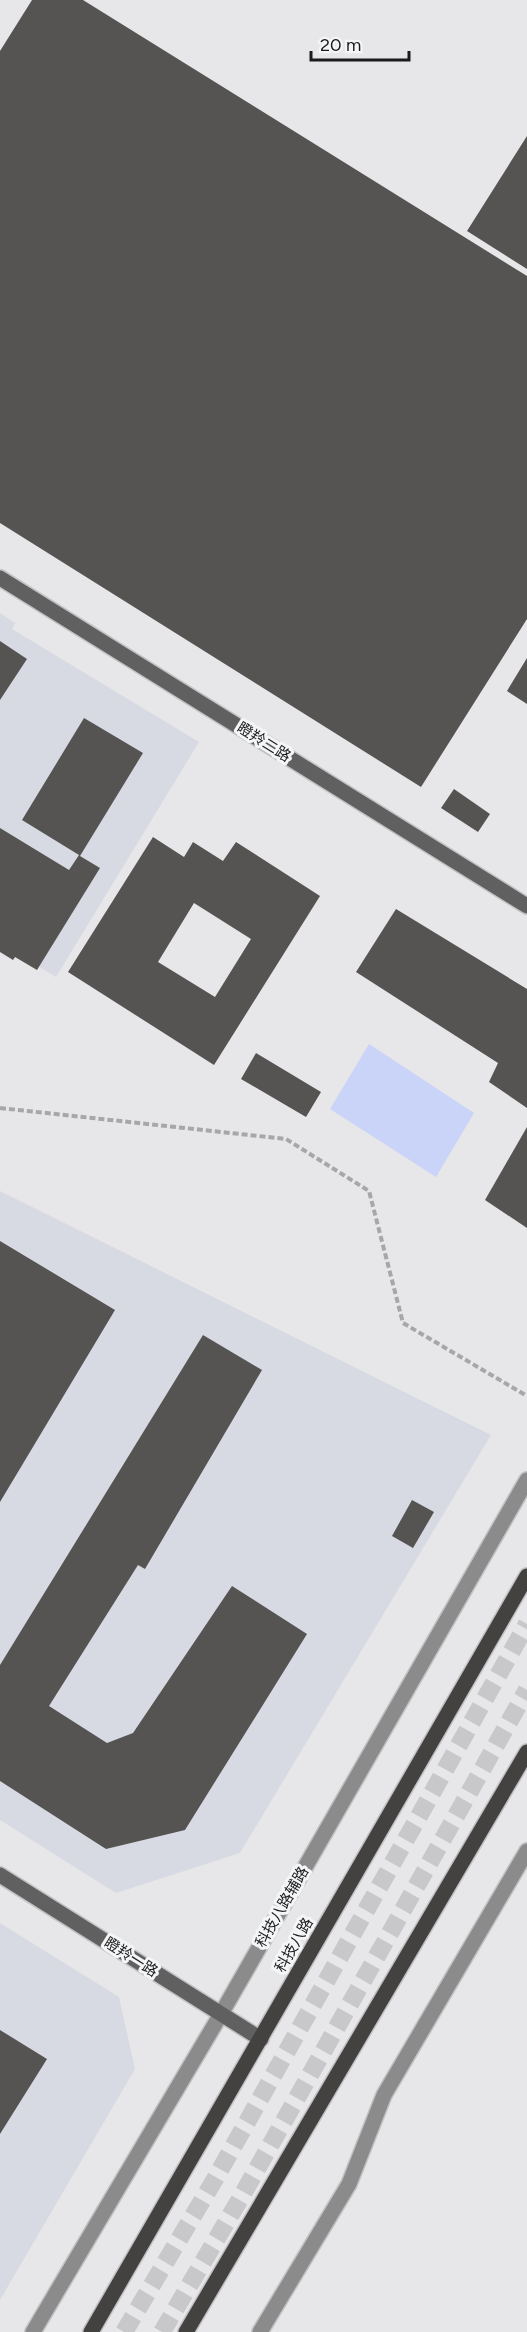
<svg xmlns="http://www.w3.org/2000/svg" width="527" height="2332" font-family="Figtree,'Noto Sans SC',sans-serif">
  <style>
    .built { fill: #d8dae3 }
    .green { fill: #cad3f8 }
    .building { fill: #555453; fill-rule: evenodd }
    .lines { fill: none; stroke-linecap: round; stroke-linejoin: round }
    .highway-tunnel { stroke: #c8c8ca; stroke-width: 18; stroke-dasharray: 18 9; stroke-linecap: butt }
    .street-casing { stroke: #c2c2c4; stroke-width: 18 }
    .secondary-casing { stroke: #c2c2c4; stroke-width: 18 }
    .primary-casing { stroke: #c2c2c4; stroke-width: 18 }
    .path { stroke: #a7a7a8; stroke-width: 4; stroke-dasharray: 6 3; stroke-linecap: butt }
    .street { stroke: #8c8b8b; stroke-width: 15 }
    .secondary { stroke: #616060; stroke-width: 15 }
    .primary { stroke: #434241; stroke-width: 15 }
    .labels { text-anchor: middle; stroke-width: 6; stroke-linejoin: round; paint-order: stroke }
    .street-label { font-size: 15px; fill: #1b1b1c; stroke: #f4f5f6 }
  </style>
  <rect width="100%" height="100%" fill="#e7e7e9"/>
  <!-- built -->
  <path class="built" d="M0,613L15,623L12,629L199,742L56,977L0,943Z
    M0,1191L491,1435L240,1853L116,1893L0,1820Z
    M0,1923L119,1997L135,2069L0,2300Z"/>
  <!-- green -->
  <path class="green" d="M369,1044L474,1113L436,1177L330,1109Z"/>
  <!-- building -->
  <path class="building" d="M32,0H83L527,276V619L421,787L0,523V51Z
    M527,136V269L467,231Z
    M0,641L27,659L0,700Z
    M527,658V704L507,691Z
    M84,718L143,753L80,856L100,868L37,970L15,957L13,960L0,952V828L69,870L79,855L22,820Z
    M454,789L490,814L478,832L441,808Z
    M153,837L184,857L193,842L223,861L236,842L320,896L214,1065L68,972ZM194,903L251,939L215,997L158,962Z
    M396,909L527,989V1108L489,1082L498,1063L356,972Z
    M256,1053L321,1092L306,1117L241,1079Z
    M527,1127V1228L485,1200Z
    M0,1241L115,1310L0,1502Z
    M203,1335L262,1370L145,1569L138,1565L49,1706L107,1743L133,1733L232,1586L307,1634L185,1830L106,1849L0,1781V1665Z
    M412,1500L434,1512L413,1548L392,1536Z
    M0,2030L47,2059L0,2134Z"/>
  <g class="lines">
    <!-- highway-tunnel -->
    <path class="highway-tunnel" d="M124,2332L215,2179L527,1624
      M162,2332L240,2199L527,1690"/>
    <defs>
      <path id="street" d="M33,2332L221,2014L527,1480
        M260,2332L349,2184L384,2095L527,1851"/>
      <path id="secondary" d="M0,578L527,906
        M0,1875L261,2039"/>
      <path id="primary" d="M91,2332L527,1576
        M186,2332L527,1752"/>
    </defs>
    <!-- street casing -->
    <use href="#street" class="street-casing"/>
    <!-- secondary casing -->
    <use href="#secondary" class="secondary-casing"/>
    <!-- primary casing -->
    <use href="#primary" class="primary-casing"/>
    <!-- path -->
    <path class="path" d="M0,1108L286,1139L369,1191L403,1323L527,1396"/>
    <!-- street -->
    <use href="#street" class="street"/>
    <!-- secondary -->
    <use href="#secondary" class="secondary"/>
    <!-- primary -->
    <use href="#primary" class="primary"/>
  </g>
  <g class="labels">
    <!-- street labels -->
    <g class="street-label">
      <text transform="translate(264 742) rotate(32)" y="5">瞪羚二路</text>
      <text transform="translate(282 1907) rotate(-60)" y="5">科技八路辅路</text>
      <text transform="translate(294 1945) rotate(-60)" y="5">科技八路</text>
      <text transform="translate(131 1957) rotate(32)" y="5">瞪羚一路</text>
    </g>
  </g>
  <!-- scale -->
  <path d="M311 51v9h98v-9" fill="none" stroke="#1b1b1c" stroke-width="3"/>
  <text x="320" y="51" font-size="18" fill="#1b1b1c" stroke="#f4f5f6" stroke-width="4.5" paint-order="stroke">20 m</text>
</svg>
